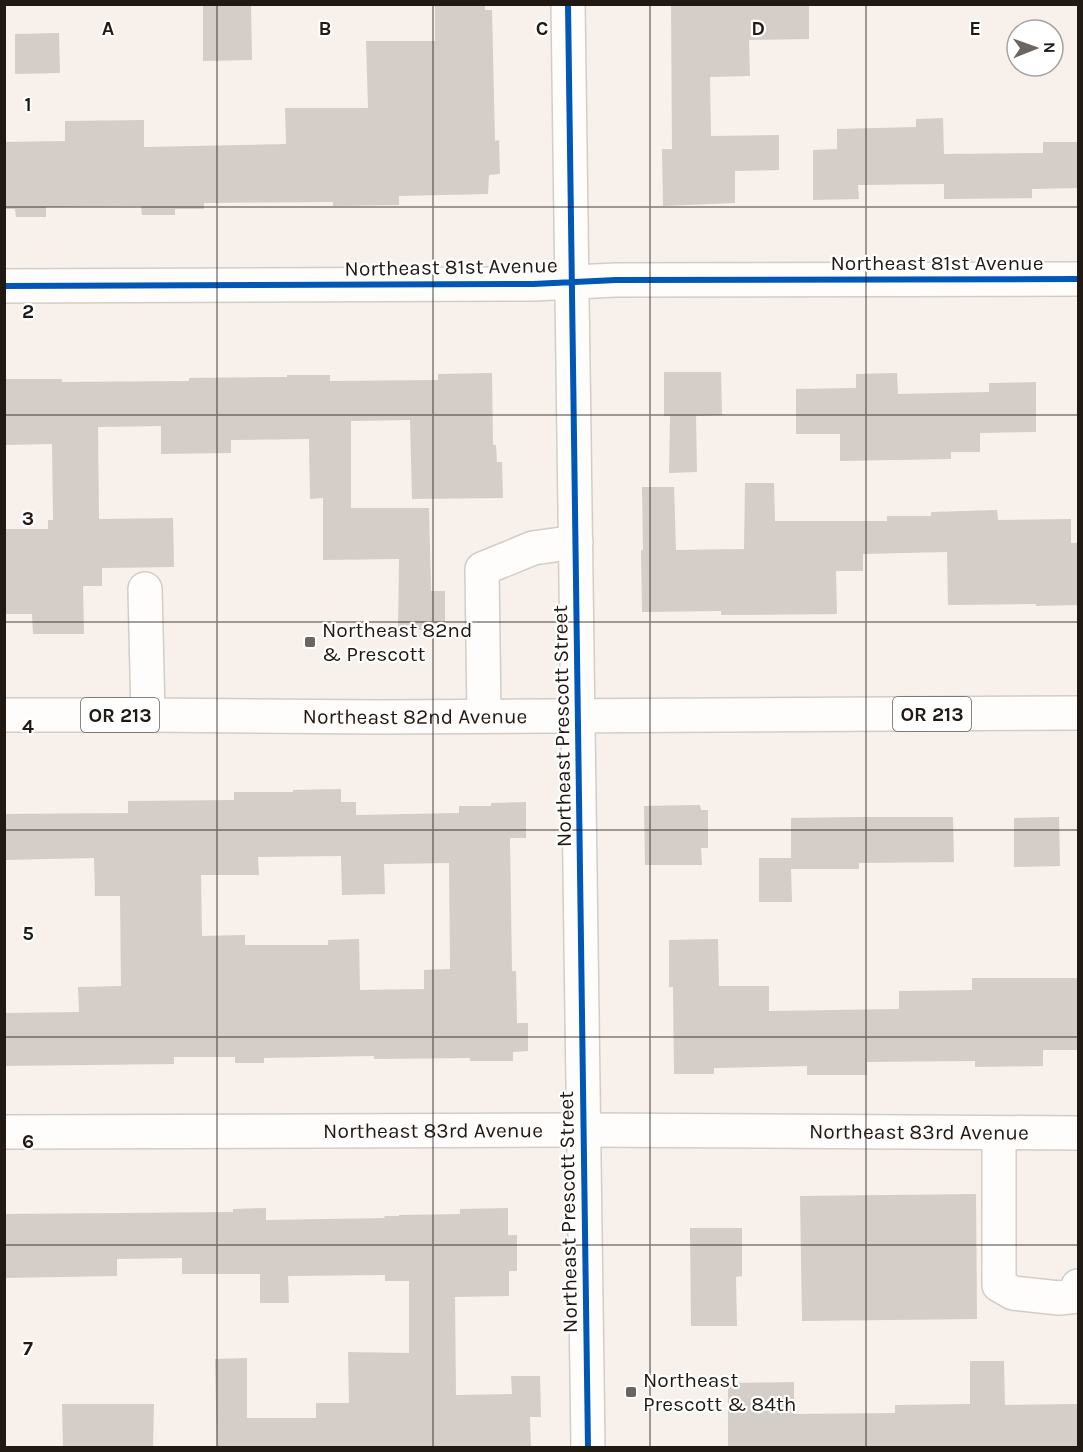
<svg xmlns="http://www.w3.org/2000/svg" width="1083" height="1452" font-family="Karla,sans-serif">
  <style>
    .building { fill: #d4cdc8; fill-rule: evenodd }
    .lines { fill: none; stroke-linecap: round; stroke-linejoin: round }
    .minor-casing { stroke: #d4ccc7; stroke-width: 36 }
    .major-casing { stroke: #d4ccc7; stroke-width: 36 }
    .minor { stroke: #fefdfc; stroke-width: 33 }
    .major { stroke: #fefdfc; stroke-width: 33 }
    .cycleway-casing { stroke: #fff; stroke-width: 10 }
    .cycleway { stroke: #0057b8; stroke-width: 6 }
    .grid { fill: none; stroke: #211914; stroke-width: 1.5; stroke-opacity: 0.55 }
    .poi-dot { fill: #6c645f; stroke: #fff; stroke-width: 2 }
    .labels { text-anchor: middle; stroke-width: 4.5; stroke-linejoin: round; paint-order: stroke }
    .shield { fill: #fff; stroke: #645e5a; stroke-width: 1.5 }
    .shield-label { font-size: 20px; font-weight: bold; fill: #211914 }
    .street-label { font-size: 21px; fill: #211914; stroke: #fff }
    .poi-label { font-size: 21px; fill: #211914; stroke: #fff; text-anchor: start }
    .grid-label { font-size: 20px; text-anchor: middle; font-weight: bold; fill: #211914; stroke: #fff; stroke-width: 4.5; stroke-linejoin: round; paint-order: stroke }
  </style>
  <rect width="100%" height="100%" fill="#f7f0eb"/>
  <!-- building -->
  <path class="building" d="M203,4H251L252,60L203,61Z
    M435,4H485V10H492L495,141L499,140L500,174L489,175L488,194L399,196V205L333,206V202L204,203V209H175V215H142L141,206L46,207V217H16L15,209H4V142L65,141V121L144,120V147L286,144L285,108H368L366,41H435Z
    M671,4H809V39L749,40L750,76L710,77L711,136L779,135V170L735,171V203L663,206L662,149H672Z
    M59,33L60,73L15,74V34Z
    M943,118L944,154L1043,153V142H1078V188L1032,189V198L944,199V184L858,185L859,199L813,200V150L837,149V129L916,127V119Z
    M664,372H721L722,415L696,416L697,472L669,473L670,416H664Z
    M492,373L493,445H496L497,462H502L503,498L412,499L410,420L351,421V508H429L431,591H445V630H398L399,559L323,560V498L310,499L309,439L231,440V453L161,454V426L98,427L99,519L173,518L174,567L102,568V586H83L84,634H33L32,614H4V529H48V520H53L52,444L4,445V379H62V382L189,381V378L287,377V375H330V381L438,380V374Z
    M897,373L898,394L989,392V383L1036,382V432L980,433V452H951V459L840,461V434H796V389L856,388V374Z
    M745,483H774L775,521H887V516H931V512L997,510L998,520L1071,519V543H1078V605L1036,606V604L948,605L947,552L863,554V571H836L837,614L721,615V611L642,612L641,550H643L642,487H674L676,550L744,549Z
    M341,789V802H356V815L459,813V806H491V803L526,802V838H510L512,971H516L517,1023H528V1051L513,1052V1061H470V1058L374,1059V1056L264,1058V1063H235V1057H174V1064L4,1066V1013L79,1012L78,987L121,986L120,896H95L94,858L4,860V814L128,813V801L234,800V792H293V790ZM341,856L342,895L385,894L384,864L449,863L450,969L424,970V989L360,990L359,939L328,940V945H245V935L202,936L201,875H259L258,857Z
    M700,805L701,810H708V848H701L702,865H645L644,806Z
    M858,817H953L954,862L859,863V869H791L792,902H759V858H791V818Z
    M1059,817L1060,866L1014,867V818Z
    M718,939L719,986H769V1011L899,1009V991L972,990V978H1078V1050H1043V1066L975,1067V1061L867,1062V1075H807V1066L714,1068V1074H674L673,987H669V940Z
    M976,1194L977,1319L802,1321L800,1196Z
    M266,1208V1220L385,1218L384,1216H399V1215L460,1214V1209L508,1208V1235H517V1271H509V1296L455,1297L456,1395L512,1394L511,1376H540L541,1417H530L531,1448H217L215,1359L247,1358V1418H316V1403H349L348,1352L409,1353V1281H385V1275L288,1276L289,1303H260V1274H182V1258L117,1259V1276L4,1278V1214L233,1212V1209Z
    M690,1228H742V1276L736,1277L737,1326H691Z
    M970,1361H1004L1005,1405L1078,1404V1448H728V1383L794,1382V1414L895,1413V1405L970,1404Z
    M62,1404H154L153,1448H63Z"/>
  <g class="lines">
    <defs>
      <g id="minor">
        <path d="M568,4L588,1448"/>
        <path d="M4,286L533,284L616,280L1078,279"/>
        <path d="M145,589L148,715"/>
        <path d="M484,716L482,569L533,548L576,542"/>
        <path id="s1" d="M4,1132L584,1130L1078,1133"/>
        <path d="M999,1133V1285L1013,1293L1059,1298L1077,1296L1078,1286"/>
      </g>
      <g id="major">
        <path id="s2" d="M4,715H148L378,717L1078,713"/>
      </g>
    </defs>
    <!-- minor casing -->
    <use href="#minor" class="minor-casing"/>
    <!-- major casing -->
    <use href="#major" class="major-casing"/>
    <!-- minor -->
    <use href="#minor" class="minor"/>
    <!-- major -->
    <use href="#major" class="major"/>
    <defs>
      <path id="cycleway" d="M568,4L588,1448
        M4,286L533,284L616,280L1078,279"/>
    </defs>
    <!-- cycleway casing -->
    <use href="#cycleway" class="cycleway-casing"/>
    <!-- cycleway -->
    <use href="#cycleway" class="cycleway"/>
  </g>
  <!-- grid -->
  <path class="grid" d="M217,4V1448M433,4V1448M650,4V1448M866,4V1448M4,207H1078M4,415H1078M4,622H1078M4,830H1078M4,1037H1078M4,1245H1078"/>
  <!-- markers -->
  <g class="poi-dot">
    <rect x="304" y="636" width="12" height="12" rx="3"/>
    <rect x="625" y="1386" width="12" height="12" rx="3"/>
  </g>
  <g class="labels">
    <!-- shield labels -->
    <g class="shield">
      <rect x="893" y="697" width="78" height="34" rx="4.5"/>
      <rect x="81" y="698" width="78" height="34" rx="4.5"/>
    </g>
    <g class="shield-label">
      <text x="932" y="721">OR 213</text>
      <text x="120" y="722">OR 213</text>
    </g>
    <!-- street labels -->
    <g class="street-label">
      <text x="937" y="270">Northeast 81st Avenue</text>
      <text transform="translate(451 267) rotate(-1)" y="7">Northeast 81st Avenue</text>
      <text dy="7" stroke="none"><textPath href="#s2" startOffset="411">Northeast 82nd Avenue</textPath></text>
      <text transform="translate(562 726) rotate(-91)" y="7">Northeast Prescott Street</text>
      <text dy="7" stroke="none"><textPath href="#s1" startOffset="429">Northeast 83rd Avenue</textPath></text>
      <text dy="7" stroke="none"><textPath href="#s1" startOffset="915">Northeast 83rd Avenue</textPath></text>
      <text transform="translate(568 1212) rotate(-91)" y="7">Northeast Prescott Street</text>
    </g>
    <!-- poi labels -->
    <g class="poi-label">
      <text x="322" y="637">Northeast 82nd<tspan x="322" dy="24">&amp; Prescott</tspan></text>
      <text x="643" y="1387">Northeast<tspan x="643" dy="24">Prescott &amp; 84th</tspan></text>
    </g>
  </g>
  <g class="grid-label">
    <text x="108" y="35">A</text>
    <text x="325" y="35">B</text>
    <text x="542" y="35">C</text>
    <text x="758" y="35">D</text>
    <text x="975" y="35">E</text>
    <text x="28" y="111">1</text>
    <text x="28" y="318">2</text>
    <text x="28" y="525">3</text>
    <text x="28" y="733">4</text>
    <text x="28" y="940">5</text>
    <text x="28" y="1148">6</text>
    <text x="28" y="1355">7</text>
  </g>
  <!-- border -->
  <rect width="1083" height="1452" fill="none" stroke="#211914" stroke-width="12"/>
  <!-- north arrow -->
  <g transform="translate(1035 48) rotate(89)"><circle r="28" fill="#ffffff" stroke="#a6a3a1" stroke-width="1.5"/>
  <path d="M0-4.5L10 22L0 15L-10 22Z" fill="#6c645f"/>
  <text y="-9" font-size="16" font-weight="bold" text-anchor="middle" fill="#211914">N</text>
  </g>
</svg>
